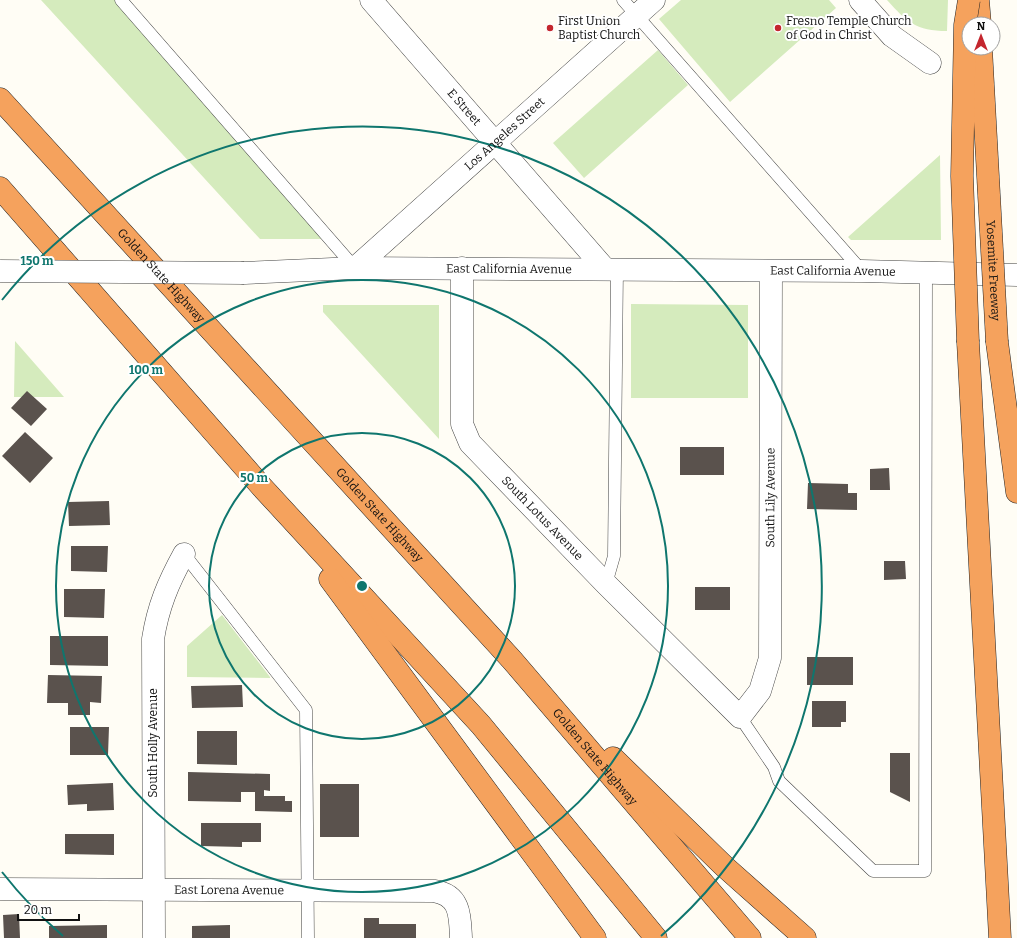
<svg xmlns="http://www.w3.org/2000/svg" width="1017" height="938" font-family="Bitter,serif">
  <style>
    .green { fill: #d5ebbd }
    .building { fill: #5a524d }
    .lines { fill: none; stroke-linecap: round; stroke-linejoin: round }
    .service-casing { stroke: #444; stroke-width: 13 }
    .minor-casing { stroke: #444; stroke-width: 23 }
    .tertiary-casing { stroke: #444; stroke-width: 23 }
    .motorway-casing { stroke: #222; stroke-width: 23 }
    .service { stroke: #fff; stroke-width: 12 }
    .minor { stroke: #fff; stroke-width: 22 }
    .tertiary { stroke: #fff; stroke-width: 22 }
    .motorway { stroke: #f5a25d; stroke-width: 22 }
    .tertiary-bridge-casing { stroke: #444; stroke-width: 23; stroke-linecap: butt }
    .motorway-bridge-casing { stroke: #222; stroke-width: 23; stroke-linecap: butt }
    .tertiary-bridge { stroke: #fff; stroke-width: 22 }
    .motorway-bridge { stroke: #f5a25d; stroke-width: 22 }
    .ring { fill: none; stroke: #0f766e; stroke-width: 2 }
    .poi-dot { fill: #c4262e; stroke: #fff; stroke-width: 1.5 }
    .labels { text-anchor: middle; stroke-width: 4; stroke-linejoin: round; paint-order: stroke }
    .poi-label { font-size: 12px; fill: #111; stroke: #fff; text-anchor: start }
    .street-label { font-size: 12px; fill: #111; stroke: #fff }
    .centre { fill: #0f766e; stroke: #fff; stroke-width: 2 }
    .ring-label { font-size: 12px; text-anchor: middle; font-weight: bold; fill: #0f766e; stroke: #fff; stroke-width: 4; stroke-linejoin: round; paint-order: stroke }
  </style>
  <rect width="100%" height="100%" fill="#fffdf5"/>
  <!-- green -->
  <path class="green" d="M41,0H116L327,239H260Z
    M681,0H829L836,8L730,102L659,19Z
    M887,0H948L947,31C916,31 907,22 887,0Z
    M658,50L688,85L584,178L553,143Z
    M940,155L941,240H851L848,237Z
    M631,304L748,305V398H631Z
    M323,305H439V439L323,312Z
    M15,341L64,397H14Z
    M222,615L270,677V678L187,677V646Z"/>
  <!-- building -->
  <path class="building" d="M27,391L47,409L31,426L11,408Z
    M25,432L53,458L30,483L2,456Z
    M680,447H724V475H680Z
    M889,468L890,490H870V469Z
    M808,483L848,484V493H857V510L807,509Z
    M109,501L110,525L69,526L68,502Z
    M71,546H108L107,572L71,571Z
    M884,561H905L906,579L884,580Z
    M695,587H730V610H695Z
    M64,589H105L104,618L64,617Z
    M50,636H108V666L50,665Z
    M807,657H853V685H807Z
    M48,675L102,676L101,703L90,702V715H68V703H47Z
    M242,685L243,707L192,708L191,686Z
    M812,701H846V722H841V727H812Z
    M70,727H109L108,755H70Z
    M197,731H237V765L197,764Z
    M890,753H910V802L890,792Z
    M188,772L270,774V791L264,790V796H285V801H292V812L255,811V792H241V802L188,801Z
    M113,783L114,810L87,811V804L68,805L67,785Z
    M320,784H359V837H320Z
    M201,823H261V842H242V847L201,846Z
    M65,834H114V855L65,854Z
    M19,914L20,938H4L3,915Z
    M364,918H379V924H416V938H364Z
    M107,925V938H49V926Z
    M230,925V938H192V926Z"/>
  <g class="lines">
    <defs>
      <path id="service" d="M121,0L355,268
        M623,0L862,271
        M184,554L306,710L308,938
        M606,584L614,556L617,269
        M740,717L774,767L779,781L873,871H925L926,273"/>
      <g id="minor">
        <path id="s1" d="M371,0L605,269"/>
        <path d="M860,0L892,36L930,63"/>
        <path id="s2" d="M355,268L654,0"/>
        <path id="s3" d="M462,268V424L470,443L606,584L740,717L760,691L770,658L771,271"/>
        <path id="s4" d="M0,889L434,891C461,895 460,917 461,938"/>
        <path d="M154,938L153,639C158,607 168,583 184,554"/>
      </g>
      <g id="tertiary">
        <path id="s5" d="M244,273L355,268L862,271L1017,275"/>
      </g>
      <g id="motorway">
        <path d="M978,0L980,24"/>
        <path id="s6" d="M0,99L512,660L750,938"/>
        <path d="M0,188L261,486L481,725L656,938"/>
        <path d="M968,342L1000,938"/>
        <path d="M997,342L1017,492"/>
        <path d="M330,579L595,938"/>
        <path d="M613,758L725,867L805,938"/>
      </g>
    </defs>
    <!-- service casing -->
    <use href="#service" class="service-casing"/>
    <!-- minor casing -->
    <use href="#minor" class="minor-casing"/>
    <!-- tertiary casing -->
    <use href="#tertiary" class="tertiary-casing"/>
    <!-- motorway casing -->
    <use href="#motorway" class="motorway-casing"/>
    <!-- service -->
    <use href="#service" class="service"/>
    <!-- minor -->
    <use href="#minor" class="minor"/>
    <!-- tertiary -->
    <use href="#tertiary" class="tertiary"/>
    <!-- motorway -->
    <use href="#motorway" class="motorway"/>
    <defs>
      <path id="tertiary-bridge" d="M0,271L244,273"/>
      <g id="motorway-bridge">
        <path id="s7" d="M981,48L997,342"/>
        <path d="M968,342L962,176L965,25L969,0"/>
      </g>
    </defs>
    <!-- tertiary-bridge casing -->
    <use href="#tertiary-bridge" class="tertiary-bridge-casing"/>
    <!-- motorway-bridge casing -->
    <use href="#motorway-bridge" class="motorway-bridge-casing"/>
    <!-- tertiary-bridge -->
    <use href="#tertiary-bridge" class="tertiary-bridge"/>
    <!-- motorway-bridge -->
    <use href="#motorway-bridge" class="motorway-bridge"/>
  </g>
  <!-- distance rings -->
  <g class="ring">
    <circle cx="362" cy="586" r="153"/>
    <circle cx="362" cy="586" r="306"/>
    <path d="M63 936A460 460 0 0 1 2 872M2 300A460 460 0 1 1 661 936"/>
  </g>
  <!-- markers -->
  <g class="poi-dot">
    <circle cx="550" cy="28" r="4"/>
    <circle cx="778" cy="28" r="4"/>
  </g>
  <g class="labels">
    <!-- poi labels -->
    <g class="poi-label">
      <text x="558" y="25">First Union<tspan x="558" dy="14">Baptist Church</tspan></text>
      <text x="786" y="25">Fresno Temple Church<tspan x="786" dy="14">of God in Christ</tspan></text>
    </g>
    <!-- street labels -->
    <g class="street-label">
      <text dy="4" stroke="none"><textPath href="#s1" startOffset="142">E Street</textPath></text>
      <text dy="4" stroke="none"><textPath href="#s2" startOffset="201">Los Angeles Street</textPath></text>
      <text dy="4" stroke="none"><textPath href="#s5" startOffset="265">East California Avenue</textPath></text>
      <text dy="4" stroke="none"><textPath href="#s5" startOffset="589">East California Avenue</textPath></text>
      <text dy="4" stroke="none"><textPath href="#s7" startOffset="223">Yosemite Freeway</textPath></text>
      <text dy="4" stroke="none"><textPath href="#s6" startOffset="239">Golden State Highway</textPath></text>
      <text dy="4" stroke="none"><textPath href="#s3" startOffset="789">South Lily Avenue</textPath></text>
      <text dy="4" stroke="none"><textPath href="#s6" startOffset="563">Golden State Highway</textPath></text>
      <text dy="4" stroke="none"><textPath href="#s3" startOffset="281">South Lotus Avenue</textPath></text>
      <text transform="translate(153 743) rotate(-90)" y="4">South Holly Avenue</text>
      <text dy="4" stroke="none"><textPath href="#s6" startOffset="887">Golden State Highway</textPath></text>
      <text dy="4" stroke="none"><textPath href="#s4" startOffset="229">East Lorena Avenue</textPath></text>
    </g>
  </g>
  <circle cx="362" cy="586" r="6" class="centre"/>
  <g class="ring-label">
    <text x="37" y="265">150 m</text>
    <text x="146" y="374">100 m</text>
    <text x="254" y="482">50 m</text>
  </g>
  <!-- north arrow -->
  <g transform="translate(981 36)"><circle r="19" fill="#ffffff" stroke="#a0a0a0"/>
  <path d="M0-3L7 15L0 10L-7 15Z" fill="#c4262e"/>
  <text y="-6" font-size="11" font-weight="bold" text-anchor="middle" fill="#111111">N</text>
  </g>
  <!-- scale -->
  <path d="M18 914v6h61v-6" fill="none" stroke="#111111" stroke-width="2"/>
  <text x="24" y="914" font-size="12" fill="#111111" stroke="#ffffff" stroke-width="3" paint-order="stroke">20 m</text>
</svg>
